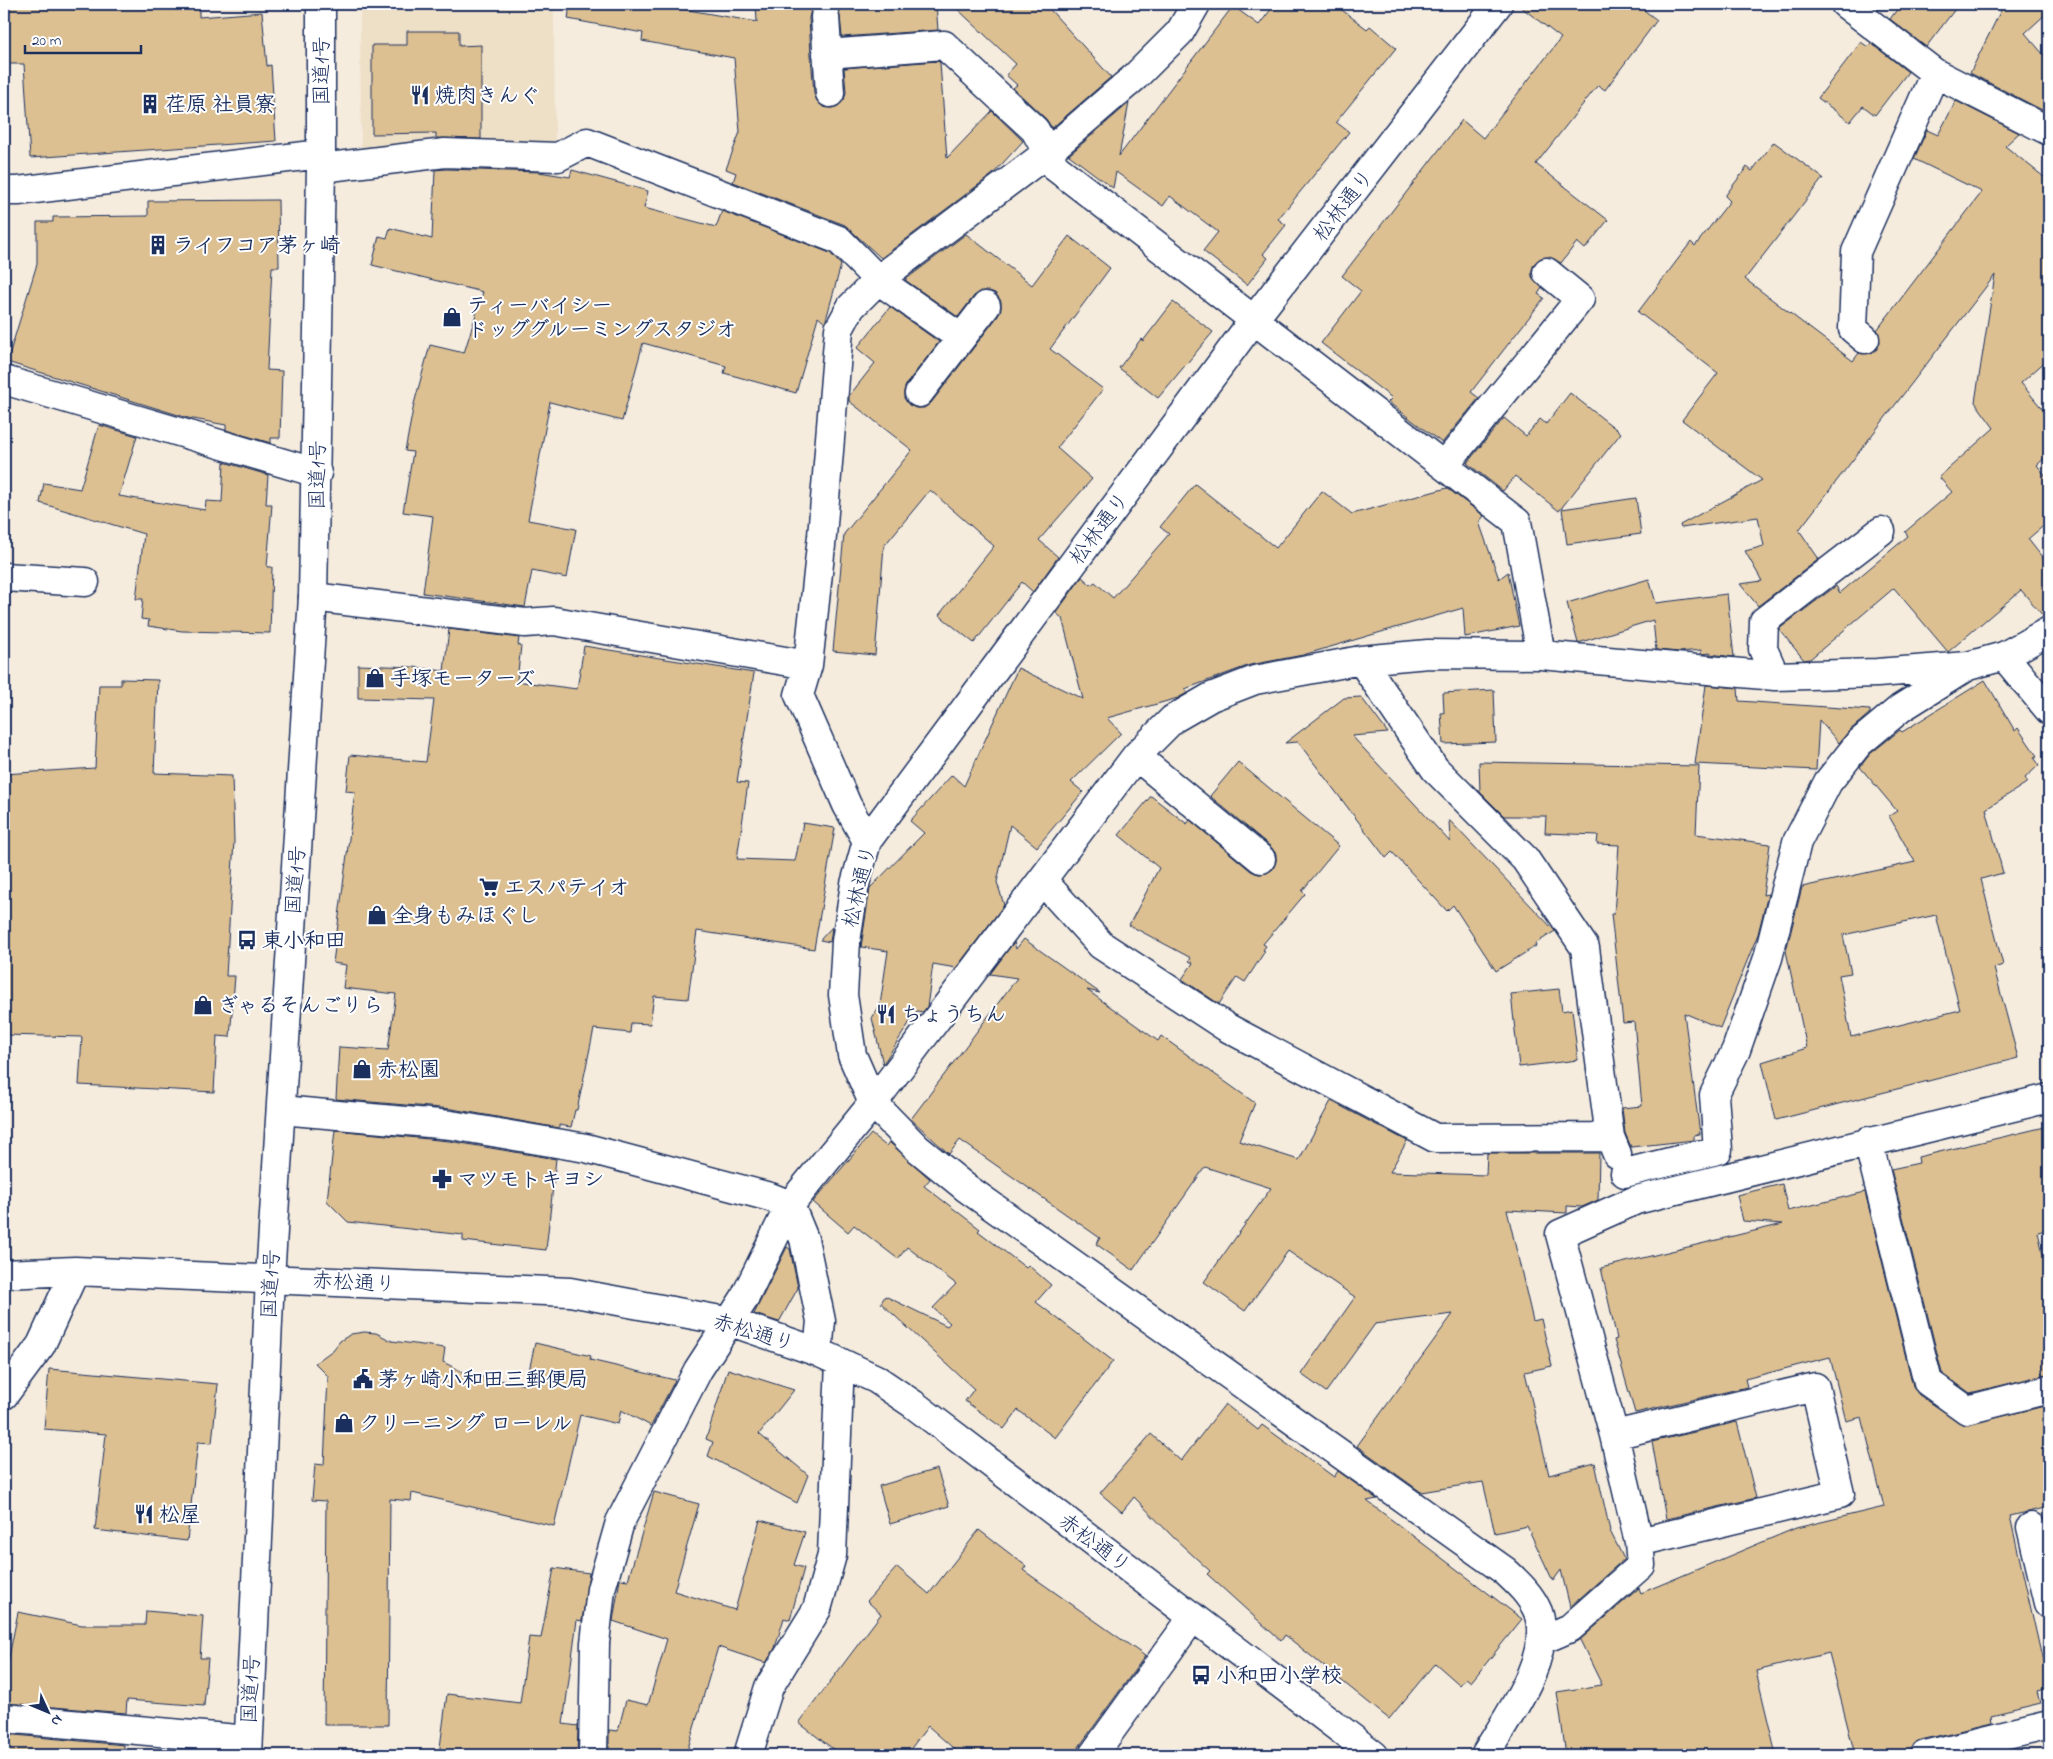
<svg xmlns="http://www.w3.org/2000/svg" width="2053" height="1759" font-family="'Indie Flower','Klee One',sans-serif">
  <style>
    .built { fill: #eedfc7 }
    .building { fill: #ddc091; stroke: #1b2f5e; fill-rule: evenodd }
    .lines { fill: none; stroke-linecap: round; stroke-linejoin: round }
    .minor-casing { stroke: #1b2f5e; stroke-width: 31 }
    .highway-casing { stroke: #1b2f5e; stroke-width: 31 }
    .minor { stroke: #fff; stroke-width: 28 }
    .highway { stroke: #fff; stroke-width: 28 }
    .labels { text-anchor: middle; stroke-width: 4; stroke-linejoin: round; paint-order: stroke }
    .street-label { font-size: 21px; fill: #1b2f5e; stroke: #fff }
    .poi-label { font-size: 21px; font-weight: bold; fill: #1b2f5e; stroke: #fff; text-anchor: start }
  </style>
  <rect width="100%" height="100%" fill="#f5ecde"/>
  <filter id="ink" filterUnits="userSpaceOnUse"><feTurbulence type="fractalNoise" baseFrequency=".02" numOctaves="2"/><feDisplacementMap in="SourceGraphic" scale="10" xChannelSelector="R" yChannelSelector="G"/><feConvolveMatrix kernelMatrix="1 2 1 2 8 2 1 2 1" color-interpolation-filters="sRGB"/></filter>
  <g filter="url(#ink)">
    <!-- built -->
    <path class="built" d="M360,4H554L555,147L361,155Z"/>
    <!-- building -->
    <path class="building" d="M4,4H92V6L143,5V8L199,6V17L262,12L267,66L271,65L276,141L30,158L24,64H4Z
      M570,4H654L757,22L756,4H817L811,10L809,18L811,55L814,94L817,101L823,107L832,108L838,106L844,100L846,92L844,68L938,61L940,63L947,158L992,111L1023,141L993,174L881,258L845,225L733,182L736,173L726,169L740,132L734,58L642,41L643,33L568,19Z
      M833,4H936L938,30L842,37L840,16Z
      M952,4H1045L1111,77L1052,128L1046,119L1013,88L1017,85L1006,75L1016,64Z
      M1275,4H1334L1367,29L1370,26L1396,48L1336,122L1349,132L1278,219L1286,225L1263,254L1268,258L1247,285L1203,251L1218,232L1170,196L1163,206L1116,172L1113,188L1069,155L1129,103L1119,156L1233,6L1259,25Z
      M1517,4H1636L1657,20L1605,90L1598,85L1536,164L1608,220L1585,249L1577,242L1561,263L1549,257L1541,258L1535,263L1532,270V277L1542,288L1538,294L1544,298L1471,392L1479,398L1442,443L1388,402L1392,398L1321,343L1361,291L1342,276L1462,120L1483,138L1561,38Z
      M1901,4H1959L1926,47L1890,19Z
      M2004,4H2049V11L2025,33L2049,61V106L2044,111L1970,73Z
      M407,31H459V46L481,45V139L436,138V133L372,134V45H407Z
      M1861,42L1868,47L1871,43L1908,72L1875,115L1863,106L1850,122L1818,98Z
      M1956,101L2019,133L2005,146L2049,181V358L2021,383L2049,417V454L2037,465L2049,480V521L2028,539L2049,566V615L2044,617L2021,590L1948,652L1894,588L1810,659L1804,660L1779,629L1836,586L1840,593L1908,536L1905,532L1952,492L1939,477L1994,428L1975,402L1995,275L1799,530L1819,559L1758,606L1740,584L1762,581L1745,551L1764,546L1758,517L1681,528L1680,525L1762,480L1682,420L1718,373L1638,312L1691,242L1695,246L1730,201L1725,196L1747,167L1752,171L1774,142L1823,178L1745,279L1853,361L1859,353H1871L1877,349L1880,342L1877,330L1982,192L1914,159L1927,130L1938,135Z
      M446,169L539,172L570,177L572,170L648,191L644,208L716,227L722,211L830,253L841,265L825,323L818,317L796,393L724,373L726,366L643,343L622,421L550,402L528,520L576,529L567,578L532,571L525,607L423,593L433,516L403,512L413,452L405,451L414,404L430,345L464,353L483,292L372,265L379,236L387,238L390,228L432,239L435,170Z
      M278,200L279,267H272L267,370L282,371L280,438H271V443L226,430V425L188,418L7,362L37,264V222H53V217L148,216V201Z
      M966,234L1032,285L1069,236L1110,268L1050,349L1103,389L1057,448L1092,479L1039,540L1058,557L1033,592L1022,582L974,643L939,615L994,546L930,490L884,546L875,655L833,651L844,534L912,450L849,401V396L875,363L857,348L890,307L939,342L907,383L904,391V398L909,405L916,408H924L931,403L998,316L1001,309V301L995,293L989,291H981L974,296L958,317L905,280Z
      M1173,302L1213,332L1158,398L1119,368L1141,339L1143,341Z
      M1570,393L1621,433L1559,511L1515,476L1503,491L1467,463L1504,418L1526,436L1540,419L1546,424Z
      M99,425L137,436L119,496L205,510L206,501L222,502L224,462L268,475L266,504H272L267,567H272L270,633L182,631L148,626L149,620L141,619L143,599H136L144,534L40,503L44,483L80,489Z
      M1195,484L1276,548L1322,491L1352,514L1447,488L1484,516L1479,522L1499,579L1508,572L1519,626L1465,637L1463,608L1303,655L1250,665L1185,689L1187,693L1178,698L1107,718L1121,733L1071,782L1083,792L1037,847L1010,825L997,882L1004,905L956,968L933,964L927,1007L923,1012L917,1011L883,1064L872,1018L880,1005L888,951L861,947L870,888L924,833L910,821L952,775L964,786L1018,668L1083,699L1062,618L1056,613L1082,577L1091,585L1095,582L1113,598L1169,534L1160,527Z
      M1636,498L1641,534L1567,544L1562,509Z
      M1649,579L1656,603L1727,594L1734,657L1710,654V653L1701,654V650L1680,652L1656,650L1653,620L1578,643L1567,603Z
      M449,629L519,638L518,645L521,646L517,680L523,682L577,689L584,646L754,673L737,782L748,783L737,859L795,861L803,823L835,828L814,949L697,931L688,999L654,996L650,1024L631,1023L630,1033L594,1029L577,1110H575L571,1127L559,1125V1128L452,1109L336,1099L339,1047L388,1050L396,994L343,988L346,965L333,963L355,792L346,791L350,755L426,762L434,700L358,698V665L413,667L444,671Z
      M121,679L158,680L154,773L232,776L234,841L226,976H235L230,1037L217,1036L214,1092L79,1085L82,1037L4,1035V774L95,768L99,685H121Z
      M1985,680L2015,731L2018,728L2037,756L2034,757L2039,765L2025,778L2028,782L1986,809L2003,873L1981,879L2003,965L1994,968L2018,1058L1776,1120L1762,1062L1807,1048L1786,951L1802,887L1915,862L1889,816L1897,811L1860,767L1870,754L1900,730L1902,732ZM1936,915L1960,1010L1851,1037L1839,975L1851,973L1843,935Z
      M1706,685L1738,688L1739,701L1870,710V713L1849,731L1839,743L1819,720L1816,770L1695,764Z
      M1494,690L1496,742L1443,744L1441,713H1444L1443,693Z
      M1361,697L1388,733L1352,736L1450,842L1449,820L1555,931L1535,944L1536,946L1496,971L1453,905L1447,911L1392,852L1386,858L1298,742L1285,743L1344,698Z
      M1238,762L1339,846L1302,891L1305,894L1263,944L1266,946L1263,950L1265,951L1245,982L1237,977L1219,1004L1182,979L1193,963L1189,961L1191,958L1129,925L1159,868L1119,835L1151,796L1187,824L1190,820L1251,871L1259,874L1267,873L1273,869L1276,861V854L1271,847L1210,796Z
      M1479,762L1699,766L1696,834L1770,844L1763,895L1768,894L1758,934L1720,1028L1684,1013L1700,1134L1694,1135V1140L1631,1147L1625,1133L1622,1108L1642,1106L1634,1022L1623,1023L1611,914H1614L1619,845L1597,844L1598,835L1545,833L1546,816H1504L1480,792Z
      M832,927L830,942L820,940Z
      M1024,939L1100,993L1087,990L1158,1041L1161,1036L1255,1103L1239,1141L1299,1160L1331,1101L1407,1141L1390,1172L1486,1175L1487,1153H1599L1598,1200L1582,1207L1567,1206V1213L1507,1210L1533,1321L1541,1319L1552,1366L1525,1372L1549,1475L1595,1463L1610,1531L1624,1559L1570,1607L1561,1570L1553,1581L1527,1526L1495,1533L1483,1482L1421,1492L1357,1446L1453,1314L1375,1324L1326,1392L1301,1374L1355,1297L1288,1251L1245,1311L1204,1282L1271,1188L1205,1167L1133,1270L1096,1244L1100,1238L960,1140L949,1154L911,1119L1017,978L990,974L1014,942L1016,949Z
      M1559,989L1562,1011L1572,1009L1578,1060L1519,1067L1511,994Z
      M2049,1126V1229L2038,1232L2049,1280V1374L1970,1393L1942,1373L1891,1169L1919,1163L1918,1157Z
      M335,1130L449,1141L556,1159L546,1250L463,1241V1235L348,1222L327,1201Z
      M871,1134L886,1146L889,1142L930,1179L924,1186L980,1229L978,1231L1026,1268L1028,1265L1051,1285L1036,1302L1113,1361L1055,1438L1018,1410L1004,1429L965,1401L974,1389L881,1303L885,1296L947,1326L950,1323L933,1308L956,1284L907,1247L898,1259L854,1225L848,1232L813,1202Z
      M1782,1184L1788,1211L1865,1192L1913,1386L1919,1395L1965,1425L2049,1405V1507L2010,1516L2049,1689L2038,1692L2041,1703L1991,1715L1992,1723L1921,1740L1914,1744L1910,1755H1855L1829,1653L1756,1671L1776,1755H1566L1557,1692L1602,1685L1580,1640L1639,1588L1641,1593L1796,1528L1884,1507L1862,1417L1846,1421L1830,1357L1745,1379L1747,1387L1635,1413L1614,1340L1617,1339L1601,1268L1783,1224L1743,1221L1737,1195Z
      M787,1247L790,1249L798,1288L779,1322L754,1314Z
      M364,1332L376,1333L392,1341L445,1348L443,1362L467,1374L526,1385L535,1343L591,1356L590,1360L675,1380L651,1426L621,1410L618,1424L580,1415L554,1526L412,1493L411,1501L390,1499L388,1725H324L326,1501L312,1500L315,1464L324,1465L328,1376L315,1363L333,1350L340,1341L351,1334Z
      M49,1369L218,1384L212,1443L198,1442L187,1541L95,1530L106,1434L44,1429Z
      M728,1369L794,1390L759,1434L808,1475L797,1503L708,1456L713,1442L706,1439Z
      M1225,1404L1258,1430L1262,1425L1334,1477L1338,1471L1377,1499L1367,1501L1522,1619L1471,1682L1466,1678L1460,1685L1435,1663L1389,1719L1285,1635L1281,1641L1207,1574L1210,1571L1173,1537L1134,1497L1122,1512L1100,1493L1151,1434L1181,1461Z
      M1737,1422L1756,1498L1666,1519L1652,1442Z
      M937,1469L949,1506L890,1524L879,1486Z
      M654,1492L699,1504L674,1591L735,1610L760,1520L805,1532L794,1565L804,1568L790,1620L784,1618L775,1648L766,1663L718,1647L686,1755H609V1730L618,1731L626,1700L648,1705L667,1639L613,1621L620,1579L628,1580Z
      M979,1530L1026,1566L1023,1570L1145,1656L1073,1755H961L928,1726L906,1755H841L799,1723L881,1614L867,1601L897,1567L929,1594Z
      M554,1568L589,1573L582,1621L577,1620L563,1724L578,1726L577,1755H439L447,1694L520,1703L529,1637L541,1638Z
      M146,1611L203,1616L200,1658H208L204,1706L127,1700L126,1713L4,1703V1682L18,1612L82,1625H145Z
      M4,1734L124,1745V1755H4Z"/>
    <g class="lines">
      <defs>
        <path id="minor" d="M1845,4L1935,73L2049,131
          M825,17L830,93
          M827,54L944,45L1035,130L1055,167L1517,522L1541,655
          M321,168L445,153L558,157L587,142L839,240L878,280L961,338
          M4,191H18L321,154
          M1865,339L1853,329L1856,252L1935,73
          M4,380L317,473
          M919,393L986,306
          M1444,466L1580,299L1547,272
          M4,577L85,582
          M313,597L525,623L554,621L808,665
          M2004,656L2049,710
          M1361,660L1435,769L1525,859L1585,948L1610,1137L1617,1154
          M1775,676L1763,649L1764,621L1881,531
          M1136,756L1261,859
          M867,841L847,805L799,695L808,665L822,536L839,329L851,307L878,280L1047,153L1136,76L1180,32L1196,4
          M1042,880L1101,945L1226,1027L1435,1138L1610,1137
          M281,1110L451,1125L586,1148L770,1197L790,1205L804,1239L821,1321L818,1352
          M1868,1141L1928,1382L1967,1410L2049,1389
          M1625,1173L1718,1150L1714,1095L1736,1050L1768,958L1797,842L1828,782L1859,743L1901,708L1965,668
          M4,1274L75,1271L570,1292L731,1322L818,1352L876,1379L913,1404L1374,1755
          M4,1395L41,1345L75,1271
          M1614,1435L1815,1387L1840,1494L1639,1542
          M2031,1527L2049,1603
          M1542,1640L1570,1628L1641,1565L1639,1542L1614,1435L1560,1234L1636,1200L2049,1098
          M4,1718L248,1740
          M593,1755L595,1643L601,1589L620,1522L698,1370L744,1299L790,1205L873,1103L1136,756L1173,719L1211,697L1255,680L1361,660L1428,654L1541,655L1775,676L1877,673L1968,666L2004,656L2049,631
          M748,1755L769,1687L817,1609L832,1555L840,1362
          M1093,1755L1193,1617
          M1485,1755C1506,1719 1554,1656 1538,1612C1531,1595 1518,1583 1505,1571L965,1187L917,1148L873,1103L852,1055L843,995L846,941L855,884L867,841L1255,318L1498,4
          M1925,1755L2049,1725"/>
        <path id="highway" d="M248,1755L270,1278L313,597L321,168V4"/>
      </defs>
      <!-- minor casing -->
      <use href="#minor" class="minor-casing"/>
      <!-- highway casing -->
      <use href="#highway" class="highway-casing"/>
      <!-- minor -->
      <use href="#minor" class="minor"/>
      <!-- highway -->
      <use href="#highway" class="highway"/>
    </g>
  </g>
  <!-- icons -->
  <defs>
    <symbol id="restaurant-bare" viewBox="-9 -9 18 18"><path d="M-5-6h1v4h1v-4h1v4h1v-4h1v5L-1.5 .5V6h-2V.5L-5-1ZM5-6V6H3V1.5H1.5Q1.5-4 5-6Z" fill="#1b2f5e" stroke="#fff" stroke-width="2.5" paint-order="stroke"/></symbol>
    <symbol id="building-bare" viewBox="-9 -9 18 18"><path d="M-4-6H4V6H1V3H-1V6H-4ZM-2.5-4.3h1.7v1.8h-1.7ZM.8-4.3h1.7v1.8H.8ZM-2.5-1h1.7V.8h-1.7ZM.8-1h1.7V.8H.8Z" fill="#1b2f5e" stroke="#fff" stroke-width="2.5" paint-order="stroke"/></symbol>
    <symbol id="shop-bare" viewBox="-9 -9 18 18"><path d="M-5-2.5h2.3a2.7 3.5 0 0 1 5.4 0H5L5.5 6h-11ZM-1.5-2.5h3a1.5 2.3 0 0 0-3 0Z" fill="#1b2f5e" stroke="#fff" stroke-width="2.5" paint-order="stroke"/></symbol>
    <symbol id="supermarket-bare" viewBox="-9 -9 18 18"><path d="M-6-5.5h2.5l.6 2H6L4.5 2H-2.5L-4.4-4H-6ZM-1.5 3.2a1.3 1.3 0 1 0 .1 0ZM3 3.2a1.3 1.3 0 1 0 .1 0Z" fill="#1b2f5e" stroke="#fff" stroke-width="2.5" paint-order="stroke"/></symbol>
    <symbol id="bus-bare" viewBox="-9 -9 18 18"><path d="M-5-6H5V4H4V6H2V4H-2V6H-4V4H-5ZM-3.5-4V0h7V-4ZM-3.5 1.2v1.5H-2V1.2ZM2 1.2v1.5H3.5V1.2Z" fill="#1b2f5e" stroke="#fff" stroke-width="2.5" paint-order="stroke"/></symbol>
    <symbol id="pharmacy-bare" viewBox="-9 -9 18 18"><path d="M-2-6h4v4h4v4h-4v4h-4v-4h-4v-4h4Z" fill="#1b2f5e" stroke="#fff" stroke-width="2.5" paint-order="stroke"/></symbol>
    <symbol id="civic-bare" viewBox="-9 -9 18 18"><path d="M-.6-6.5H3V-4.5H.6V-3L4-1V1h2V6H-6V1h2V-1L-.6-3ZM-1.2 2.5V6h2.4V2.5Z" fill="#1b2f5e" stroke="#fff" stroke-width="2.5" paint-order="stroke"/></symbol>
  </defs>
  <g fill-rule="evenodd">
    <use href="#restaurant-bare" x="406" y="81" width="28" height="28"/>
    <use href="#building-bare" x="136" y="90" width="28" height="28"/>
    <use href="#building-bare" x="144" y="231" width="28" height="28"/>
    <use href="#shop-bare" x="438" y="303" width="28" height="28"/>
    <use href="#shop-bare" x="361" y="664" width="28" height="28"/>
    <use href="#supermarket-bare" x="475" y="873" width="28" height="28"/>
    <use href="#shop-bare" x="363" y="901" width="28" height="28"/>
    <use href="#bus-bare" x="233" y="926" width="28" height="28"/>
    <use href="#shop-bare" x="189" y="991" width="28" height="28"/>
    <use href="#restaurant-bare" x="872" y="1000" width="28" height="28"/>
    <use href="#shop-bare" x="348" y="1055" width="28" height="28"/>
    <use href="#pharmacy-bare" x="428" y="1165" width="28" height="28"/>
    <use href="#civic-bare" x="349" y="1365" width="28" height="28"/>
    <use href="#shop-bare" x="330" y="1409" width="28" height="28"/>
    <use href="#restaurant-bare" x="130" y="1500" width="28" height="28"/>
    <use href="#bus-bare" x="1187" y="1661" width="28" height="28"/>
  </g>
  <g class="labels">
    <!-- street labels -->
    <g class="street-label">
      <text transform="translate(321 71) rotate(-90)" y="7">国道1号</text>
      <text transform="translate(1343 205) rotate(-52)" y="7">松林通り</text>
      <text transform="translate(317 475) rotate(-89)" y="7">国道1号</text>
      <text transform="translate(1099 528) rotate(-53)" y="7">松林通り</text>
      <text transform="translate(295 880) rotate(-86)" y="7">国道1号</text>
      <text transform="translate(859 886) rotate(-76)" y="7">松林通り</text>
      <text transform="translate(354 1282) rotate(3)" y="7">赤松通り</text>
      <text transform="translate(270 1284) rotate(-87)" y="7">国道1号</text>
      <text transform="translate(754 1332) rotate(17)" y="7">赤松通り</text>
      <text transform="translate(1095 1543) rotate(37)" y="7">赤松通り</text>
      <text transform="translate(250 1689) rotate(-87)" y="7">国道1号</text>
    </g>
    <!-- poi labels -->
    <g class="poi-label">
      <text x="435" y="102">焼肉きんぐ</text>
      <text x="165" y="111">荏原 社員寮</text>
      <text x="173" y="252">ライフコア茅ヶ崎</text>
      <text x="467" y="312">ティーバイシー<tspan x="467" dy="24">ドッググルーミングスタジオ</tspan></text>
      <text x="390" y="685">手塚モーターズ</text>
      <text x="504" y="894">エスパテイオ</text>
      <text x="392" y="922">全身もみほぐし</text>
      <text x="262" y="947">東小和田</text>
      <text x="218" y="1012">ぎゃるそんごりら</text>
      <text x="901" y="1021">ちょうちん</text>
      <text x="377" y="1076">赤松園</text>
      <text x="457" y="1186">マツモトキヨシ</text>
      <text x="378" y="1386">茅ヶ崎小和田三郵便局</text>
      <text x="359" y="1430">クリーニング ローレル</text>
      <text x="159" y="1521">松屋</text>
      <text x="1216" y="1682">小和田小学校</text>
    </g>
  </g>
  <!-- margin -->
  <rect width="2053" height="1759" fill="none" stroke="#fff" stroke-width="20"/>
  <rect x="10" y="10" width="2033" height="1739" fill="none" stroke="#1b2f5e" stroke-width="2" filter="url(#ink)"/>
  <!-- north arrow -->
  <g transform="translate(48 1712) rotate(134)" stroke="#ffffff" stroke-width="4" paint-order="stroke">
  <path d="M0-4L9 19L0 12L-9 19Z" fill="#1b2f5e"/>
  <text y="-8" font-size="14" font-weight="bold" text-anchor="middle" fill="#1b2f5e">N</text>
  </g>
  <!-- scale -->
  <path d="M25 45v8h116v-8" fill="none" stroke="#1b2f5e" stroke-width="2.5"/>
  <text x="32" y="45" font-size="15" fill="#1b2f5e" stroke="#ffffff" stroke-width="4" paint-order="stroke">20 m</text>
</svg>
